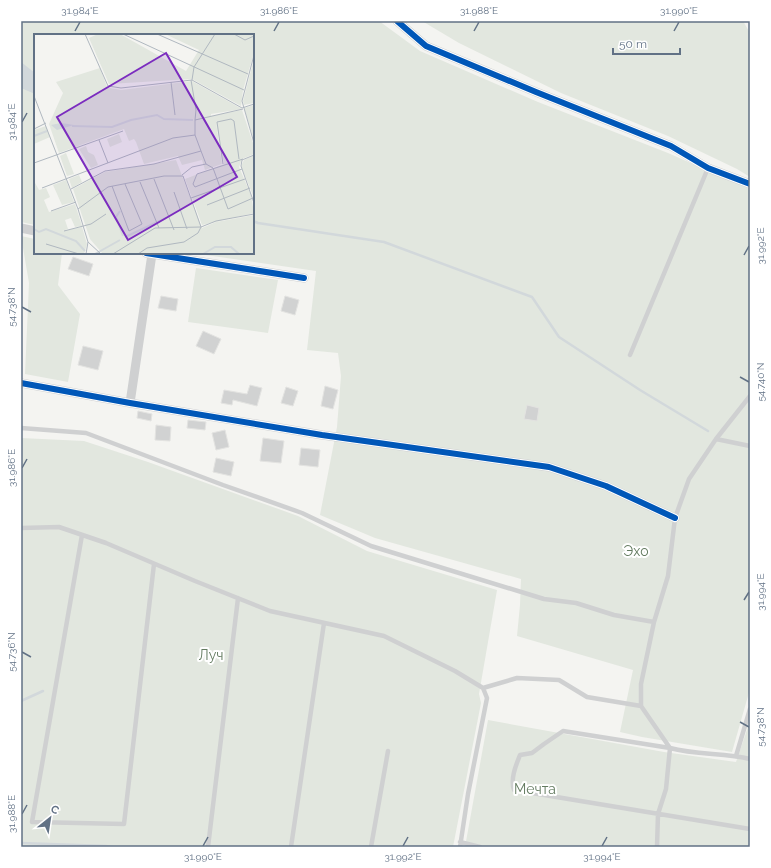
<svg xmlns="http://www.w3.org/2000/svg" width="771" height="868" font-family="Raleway,sans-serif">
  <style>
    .green { fill: #e2e7df }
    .water { fill: #d2d8db }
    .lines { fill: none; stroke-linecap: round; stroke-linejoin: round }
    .stream { stroke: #d2d8db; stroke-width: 2.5 }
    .building { fill: #d1d2d2; stroke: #e3e3e1 }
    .lane { stroke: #cfd0d1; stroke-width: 4.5 }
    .street { stroke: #cfd0d1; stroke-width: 9 }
    .cycleway-casing { stroke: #fff; stroke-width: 8 }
    .cycleway { stroke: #0057b8; stroke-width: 6 }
    .ticks { fill: none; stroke: #617185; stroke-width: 1.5 }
    .labels { text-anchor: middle; stroke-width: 4; stroke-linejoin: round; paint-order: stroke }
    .park-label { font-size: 14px; fill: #637b60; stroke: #fff }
    .inset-river { fill: none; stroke: #d2d8db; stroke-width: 2 }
    .inset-road { fill: none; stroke: #b0b8c0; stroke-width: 1 }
    .view { fill: #7b2cbf; fill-opacity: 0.15; stroke: #7b2cbf; stroke-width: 2 }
    .inset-edge { fill: none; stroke: #617185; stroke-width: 2 }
    .neatline { fill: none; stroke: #617185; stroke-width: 1.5 }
    .ticks-label { font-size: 10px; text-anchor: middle; fill: #617185 }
  </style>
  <rect width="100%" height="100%" fill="#f4f4f1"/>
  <!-- green -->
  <path class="green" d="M21,21H379L420,51L538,102L668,153L750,189V689L732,752L642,737L620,732L633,670L517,636L520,605L521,579L375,538L320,515L337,427L341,376L338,353L307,350L316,271L192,253H253V35H35V225L21,222Z
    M422,21H743L750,33V177L737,169L668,136L561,93L459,43Z
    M21,236L35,239V253H62L58,285L80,314L68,382L25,374L29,283Z
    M196,268L278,280L268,333L188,322Z
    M21,438L84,441L148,462L298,516L367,551L497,590L479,694L481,703L453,847H21Z
    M488,720L664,752L736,762L750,721V847H465Z"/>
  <!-- water -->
  <path class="water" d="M21,62L35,73V94L21,88Z"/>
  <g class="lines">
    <!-- stream -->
    <path class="stream" d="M253,221L258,223L384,242L532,297L559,337L640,390L708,431
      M21,701L43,691
      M21,843L106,846L112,847"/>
  </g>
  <!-- building -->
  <path class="building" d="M73,257L93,264L89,276L68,269Z
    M161,296L178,299L176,311L158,308Z
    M285,296L299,300L295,315L281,311Z
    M203,331L221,339L214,354L196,346Z
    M83,346L103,351L98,370L78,365Z
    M250,385L262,388L257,406L233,400L232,405L221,403L224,390L247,394Z
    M325,386L338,390L333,409L321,406Z
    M286,387L298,391L293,406L281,403Z
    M527,405L539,408L537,421L524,419Z
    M138,411L152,414L151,421L137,418Z
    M188,420L206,422L205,430L187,428Z
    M156,425L171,427L170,441L155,440Z
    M225,430L229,447L216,450L212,433Z
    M263,438L284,441L281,463L260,461Z
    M301,448L320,450L318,467L299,465Z
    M216,458L234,462L231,476L213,472Z"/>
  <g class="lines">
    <!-- lane -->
    <path class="lane" d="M630,355L708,168
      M750,396L716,439L750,446
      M21,428L86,433L223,485L302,513L371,546L544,599L576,603L614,615L654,622L641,684V706
      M21,528L59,527L106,543L195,581L270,611L384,636L455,671L483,688L487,698L468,794L460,847
      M82,535L32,822L124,824L154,564
      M654,622L668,576L675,518L689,479L716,439
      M483,688L517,678L559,680L587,697L641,706L670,748L666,789L658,814L657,847
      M736,756L750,709
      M750,759C724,753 696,755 670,748L563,731L544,744L532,753L520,755C516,765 510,779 514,790L750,829
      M460,842L480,847
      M208,847L238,598
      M291,847L324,623
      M371,847L388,751"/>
    <!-- street -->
    <path class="street" d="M397,21L426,46L536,92L671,146L708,168L750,184
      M21,228L35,231
      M146,253L304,278
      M21,383L130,403L322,435L549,467L606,486L675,518
      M130,403L152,254"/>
    <defs>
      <path id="cycleway" d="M397,21L426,46L536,92L671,146L708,168L750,184
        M146,253L304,278
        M21,383L130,403L322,435L549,467L606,486L675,518"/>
    </defs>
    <!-- cycleway casing -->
    <use href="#cycleway" class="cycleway-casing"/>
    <!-- cycleway -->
    <use href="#cycleway" class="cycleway"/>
  </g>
  <!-- ticks -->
  <path class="ticks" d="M75,31L80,22M274,31L279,22M474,31L479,22M674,31L679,22M22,122L27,113M744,255L749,246M22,307L31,312M740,377L749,382M22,468L27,459M744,600L749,592M22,652L31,657M740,722L749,727M22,814L27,805M203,846L208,837M403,846L408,837M602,846L607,837"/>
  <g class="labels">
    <!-- park labels -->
    <g class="park-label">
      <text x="636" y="556">Эхо</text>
      <text x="211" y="660">Луч</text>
      <text x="535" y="794">Мечта</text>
    </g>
  </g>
  <!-- overview -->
  <g transform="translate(34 34)">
    <rect width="220" height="220" fill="#f4f4f1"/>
    <path d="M64,0H86L152,37L165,16L131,0H220V19L209,56L207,72L158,45L75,50L55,4ZM220,25V69L210,71L209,67ZM66,34L73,53L76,54L87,56L158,47L208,75L177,80V82L208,76L220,112V120L208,125L205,133L217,161L220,179L168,191L151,145L190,130L182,88L188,130L171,136L168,126L148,131L144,122L110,130L102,108L100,105L95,107L90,95L25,119L15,90L29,59L22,48ZM220,71V106L210,74ZM12,92L16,103L0,110V96ZM85,100L88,108L76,113L73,105ZM52,112L54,118L60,121L64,131L57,134L45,115ZM32,119L40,140L33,142L26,122ZM220,121V164L207,132L210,126ZM142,126L168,194L182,188L220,181V220H69L56,205L39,155L71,138ZM45,141L48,148L38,154L35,145ZM32,146L40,168L28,171L19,151ZM0,147L5,156L12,154L16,163L10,166L15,178L41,170L48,192L41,193L37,184L31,186L34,195L28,197L48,193L53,210L50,220H0Z" fill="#e2e7df"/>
    <path d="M27,89L34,90L40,91L23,96L17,91Z" fill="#d2d8db"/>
    <path class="inset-river" d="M38,92L78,93L97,86L123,81L130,85L159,86M0,102L13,97M86,177L82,183L89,202M0,195L5,198L12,195L42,207L51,217M91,203L132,184M61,220L86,206M169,220L181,213H197L205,220"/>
    <path class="inset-road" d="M51,0L74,52L87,54L158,46M89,0L210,56M123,0L214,40M181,0L160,33L158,46L208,74L220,70M200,0L211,6L220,2M220,21L208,67L220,109M157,46L162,76L161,86L209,75M137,48L141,81M0,62L44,175L54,208L52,220M161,86V101L167,117M0,95L12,89M65,106L74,129M220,121L208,126L207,132L220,169M0,129L89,97M189,130L183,88L197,85L200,87L205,125M208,135L161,153L159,150L163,140L209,125M148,141L158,133L172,130L179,134L194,175L219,164M120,145L140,196M106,148L125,194M78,152L95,197L108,190L91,150M8,154L139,104L161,101M37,155L71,137L120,130L167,117L172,130M140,158L153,195M157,164L211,145M173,171L216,154M44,175L74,153L130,142H149L167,193L121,194L79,220M17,177L42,168M30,197L57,190L72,180M54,208L67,220M12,210L45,220M104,220L113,214L150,208L164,199L167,193L182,187L220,180"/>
    <path class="view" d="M132,19L203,143L94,206L23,83Z"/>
    <rect width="220" height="220" class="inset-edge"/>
  </g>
  <!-- border -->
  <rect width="771" height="868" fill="none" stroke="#ffffff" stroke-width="44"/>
  <!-- north arrow -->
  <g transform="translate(50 818) rotate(30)" stroke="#ffffff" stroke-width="3" paint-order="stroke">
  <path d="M0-3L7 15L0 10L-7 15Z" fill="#617185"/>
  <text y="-6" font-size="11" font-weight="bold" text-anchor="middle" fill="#617185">С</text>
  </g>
  <!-- scale -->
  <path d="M613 48v6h67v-6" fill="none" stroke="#617185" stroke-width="2"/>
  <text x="619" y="48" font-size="12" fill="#617185" stroke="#ffffff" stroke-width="3" paint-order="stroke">50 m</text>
  <rect x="22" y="22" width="727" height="824" class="neatline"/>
  <g class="ticks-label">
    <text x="80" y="14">31.984°E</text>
    <text x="279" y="14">31.986°E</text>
    <text x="479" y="14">31.988°E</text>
    <text x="679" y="14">31.990°E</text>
    <text transform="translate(11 122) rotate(-90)" y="4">31.984°E</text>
    <text transform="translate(760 246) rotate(-90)" y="4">31.992°E</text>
    <text transform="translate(11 307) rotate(-90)" y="4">54.738°N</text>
    <text transform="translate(760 382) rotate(-90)" y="4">54.740°N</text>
    <text transform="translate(11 468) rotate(-90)" y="4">31.986°E</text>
    <text transform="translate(760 592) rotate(-90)" y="4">31.994°E</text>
    <text transform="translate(11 652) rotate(-90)" y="4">54.736°N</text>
    <text transform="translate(760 727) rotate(-90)" y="4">54.738°N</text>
    <text transform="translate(11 814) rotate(-90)" y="4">31.988°E</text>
    <text x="203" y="860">31.990°E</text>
    <text x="403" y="860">31.992°E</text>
    <text x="602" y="860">31.994°E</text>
  </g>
</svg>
